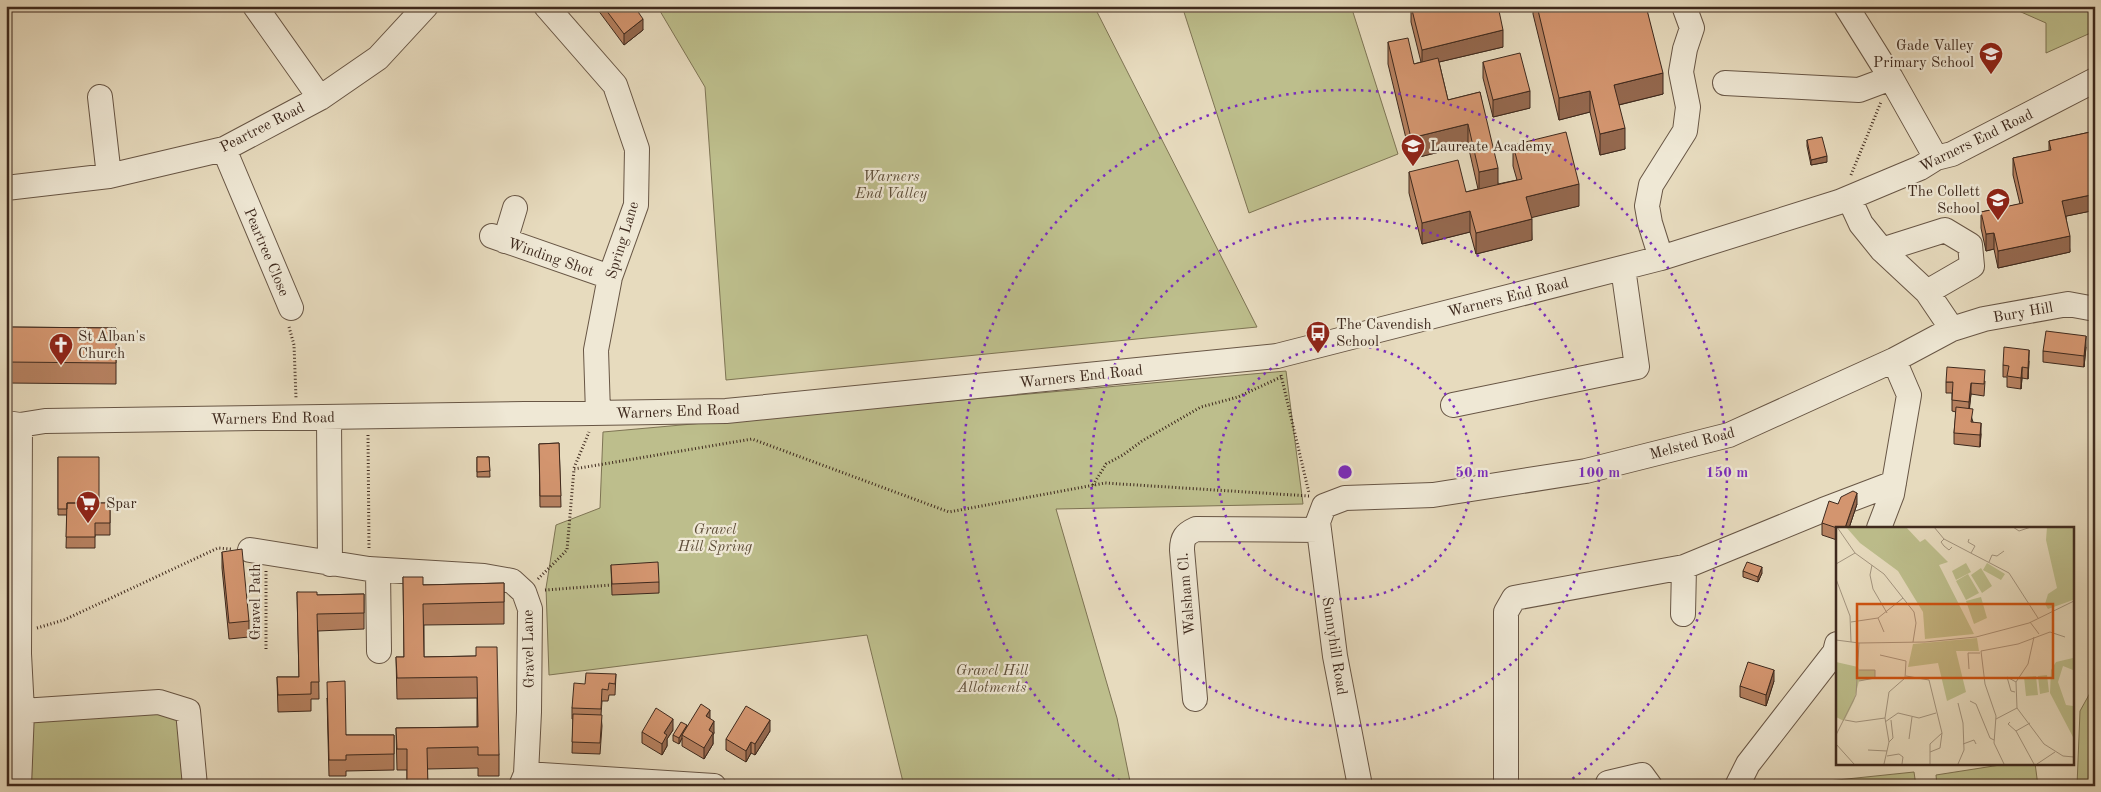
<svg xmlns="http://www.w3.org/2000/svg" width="2101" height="792" font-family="'Old Standard TT',serif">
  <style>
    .green { fill: #bdbe8c; stroke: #7e7454 }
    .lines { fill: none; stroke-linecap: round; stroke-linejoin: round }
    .minor-casing { stroke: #685645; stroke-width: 26 }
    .path { stroke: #3e291d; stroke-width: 3; stroke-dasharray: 1 2.5; stroke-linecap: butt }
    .minor { stroke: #efe8d5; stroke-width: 24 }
    .wall { fill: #b5805f; stroke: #3e291d }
    .shaded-wall { fill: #94684e; stroke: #3e291d }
    .building { fill: #d3956f; stroke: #3e291d }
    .ring { fill: none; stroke: #7b2cbf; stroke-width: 2.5; stroke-dasharray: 2.5 5 }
    .labels { text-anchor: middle; stroke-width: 4.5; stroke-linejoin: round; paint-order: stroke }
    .poi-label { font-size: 15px; fill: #3e291d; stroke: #efe8d5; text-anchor: start }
    .street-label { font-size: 15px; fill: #3e291d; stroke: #efe8d5 }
    .park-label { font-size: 15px; font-style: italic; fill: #5e4e39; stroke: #efe8d5 }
    .inset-road { fill: none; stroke: #a3947e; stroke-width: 1 }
    .view { fill: #ce520f; fill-opacity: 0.15; stroke: #ce520f; stroke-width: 2.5 }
    .inset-edge { fill: none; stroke: #3e291d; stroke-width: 2.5 }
    .centre { fill: #7b2cbf; stroke: #efe8d5; stroke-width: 2.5 }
    .ring-label { font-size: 15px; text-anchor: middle; font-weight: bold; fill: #7b2cbf; stroke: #efe8d5; stroke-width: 4.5; stroke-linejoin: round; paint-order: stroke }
  </style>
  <rect width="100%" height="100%" fill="#e7dbbe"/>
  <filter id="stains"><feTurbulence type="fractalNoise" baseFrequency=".004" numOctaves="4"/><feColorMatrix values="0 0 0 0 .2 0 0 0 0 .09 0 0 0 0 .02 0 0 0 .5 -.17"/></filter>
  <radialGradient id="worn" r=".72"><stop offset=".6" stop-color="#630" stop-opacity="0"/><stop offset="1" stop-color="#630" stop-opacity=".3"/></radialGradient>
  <!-- green -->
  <path class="green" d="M657,6H1094L1257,327L726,380L705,87Z
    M1182,6H1351L1398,154L1249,213Z
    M2012,6H2095V31L2046,53V23L2012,8Z
    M1286,371L1303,504L1056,509L1117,718L1131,786H904L867,635L549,675L546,588L556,525L600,508L603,432Z
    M6,677H8L23,711H188L195,786H6Z
    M2095,684V786H2077L2080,711Z
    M2013,763H2035L2038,786H1937L1936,775Z
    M1914,772L1916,786H1789V785Z"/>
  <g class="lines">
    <defs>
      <path id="minor" d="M255,6L320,98
        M546,6L615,85L637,149L636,205L610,277L596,350L598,413
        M1846,6L1891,78L1936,158
        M1725,83L1859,90L1891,78
        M100,97L109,176
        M224,149L291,308
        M6,188L109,176L224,149L320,98L378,58L426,6
        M1849,198L1861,224L1882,250L1927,292L1952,329
        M492,236L610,277
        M505,241L515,208
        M1882,250L1945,230L1970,245L1972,266L1927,292
        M1661,258L1650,223L1647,206L1651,185L1685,131L1688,107L1681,72L1685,49L1692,28L1684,6
        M1453,405L1637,367L1623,268
        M329,418L330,564
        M6,423L20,425L45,421L726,411L1277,356L1661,258L1839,202L1920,168L1936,158L1952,154L2095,80
        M1879,528L1892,494L1909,395L1894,360
        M250,550L369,569L484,576L512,581L524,592L530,609L529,712L526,774L521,786
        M378,570L379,651
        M1683,614L1684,567
        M1195,699L1182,550C1182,538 1185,534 1196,529L1319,530
        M22,711L159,702L188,711L195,786
        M526,774L714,786
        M19,786L22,711L19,654L20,425
        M1360,786L1335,656L1319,530L1318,522L1324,506L1345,498L1433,495L1586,471L1729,435L1894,360L1952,329L1984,319L2068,304L2095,309
        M1506,786V612L1514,598L1684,567L1823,510L1894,483
        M1609,786L1608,783L1642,775L1650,786
        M1737,786L1748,764L1835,652L1837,644"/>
    </defs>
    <!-- minor casing -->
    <use href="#minor" class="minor-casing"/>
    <!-- path -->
    <path class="path" d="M1763,6L1764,10L1827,8
      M1851,175L1881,102
      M289,327L294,345L296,398
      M1281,375L1309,493
      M368,435L369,549
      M574,468L589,432
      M1093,485L1106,464L1123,455L1142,441L1201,407L1238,397L1281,377
      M266,571V651
      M538,579L567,550L574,469L752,439L949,512L1105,483L1309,496
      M545,590L612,585
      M37,628L64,620L218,548L231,549"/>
    <!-- minor -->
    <use href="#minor" class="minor"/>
  </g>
  <!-- wall -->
  <path class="wall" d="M595,6H634L643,30L624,45Z
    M1411,6L1503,47L1439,62L1448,100L1480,92L1498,184L1517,180L1513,166V145L1579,206L1531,217L1532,240L1476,254L1470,232L1422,244L1409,193V172L1466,192L1478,189L1468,145L1411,159L1388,64V42L1414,64L1421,62L1411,22Z
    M1533,6H1646L1663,94L1619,105L1625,149L1600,155L1590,112L1559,120L1533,14Z
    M1483,62L1530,108L1493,117L1483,78Z
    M2095,131V229L2091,211L2066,216L2070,252L1998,268L1994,249L1986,251L1981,228V212L2020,204L2013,175V158L2049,151V141Z
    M1807,140L1827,162L1811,165L1807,146Z
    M6,327L116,328V384L6,383Z
    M2086,347L2084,367L2043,362V351Z
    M2029,361L2028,379L2022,378L2021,389L2007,387V377H2003V365Z
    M1985,381L1984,396L1971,394L1969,409L1973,422L1981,434L1980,447L1954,444V433L1956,412L1952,411V393H1946V382Z
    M559,443L561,507H540L539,444Z
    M58,457L99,503H110V535H95V548H66L67,515H58Z
    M477,457H489L490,477H477Z
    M1838,504H1857L1849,528H1837V540L1822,535V523Z
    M6,524H7V552H6Z
    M222,552L249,621V637L229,639L222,568Z
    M611,565L659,582V593L612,595Z
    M1743,571L1762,573L1758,582L1743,577Z
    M403,577L423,585L504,583V624L424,625V657L476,656L499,755V776H478V768L427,769L428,786H407V770H397L396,728L477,727V698L397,699L396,657H404Z
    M297,592L317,595L364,594V629L318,631L319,699H311V711L278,712L277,677H299Z
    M616,674L615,695H609L608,701H602L601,715L602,726L600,754L572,753L573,719H572V708L585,684Z
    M1774,681L1766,706L1740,697V686Z
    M327,698L346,735H394V770L346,771V776H329Z
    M710,719L714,733L713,735V744L704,759L682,746V738L679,744L673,741V735L687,727Z
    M673,730L667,739V746L662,755L642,743V732Z
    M770,731L755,755L751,753L746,762L726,750V739Z"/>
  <!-- shaded-wall -->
  <path class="shaded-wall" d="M643,19V30L624,45V34Z
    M1503,30V47L1422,66V50Z
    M1663,73V94L1614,106V85Z
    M1530,91V108L1493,117V100Z
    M1590,91V112L1559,120V98Z
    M1468,124V145L1411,159V138Z
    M1625,128V149L1600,155V134Z
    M1827,156V162L1811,165V160Z
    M1498,168V189L1479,193V172Z
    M1579,184V206L1526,219V197Z
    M2091,195V211L2062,217V201Z
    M1470,211V232L1422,244V223Z
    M1532,219V240L1476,254V233Z
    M1994,233V249L1986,251V234Z
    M2070,236V252L1998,268V251Z
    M2086,336V347L2084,367V356Z
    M2029,350V361L2028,379V368Z
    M2022,367V378L2021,389V378Z
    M1971,383V394L1969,413V402Z
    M1981,423V434L1980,447V435Z
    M1857,493V504L1849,528H1845Z
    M1762,567V573L1758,582V577Z
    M1774,670V681L1766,706V695Z
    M710,710V721L706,716Z
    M673,719V730L667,739V746L662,755V744L664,733Z
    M770,720V731L755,755V744Z
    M714,721V733L713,735V744L704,759V748L709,730Z
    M687,725V731L682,735V738L679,744V738Z
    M751,742V753L746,762V751Z"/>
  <!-- building -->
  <path class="building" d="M603,6H634L643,19L624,34Z
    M1411,6H1498L1503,30L1422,50Z
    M1537,6H1646L1663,73L1614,85L1625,128L1600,134L1590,91L1559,98Z
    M1408,38L1414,64L1438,58L1448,100L1480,92L1498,168L1479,172L1468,124L1411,138L1388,42Z
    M1520,53L1530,91L1493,100L1483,62Z
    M2095,131V213L2091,195L2062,201L2070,236L1998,251L1994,233L1986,234L1981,212L2023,203L2013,158L2051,150L2049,141Z
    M1566,132L1579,184L1526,197L1532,219L1476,233L1470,211L1422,223L1409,172L1458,160L1466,192L1522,179L1513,145Z
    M1822,137L1827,156L1811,160L1807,140Z
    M6,327L116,328V363L6,362Z
    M2046,331L2086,336L2084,356L2043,351Z
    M2004,347L2029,350L2028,368L2022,367L2021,378L2007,376L2009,366L2003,365Z
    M1947,367L1985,370L1984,384L1971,383L1969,402L1952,400L1953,382H1946Z
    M1956,407L1973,409L1971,422L1981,423L1980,435L1954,433Z
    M559,443L561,496H540L539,444Z
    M58,457H99V503H67V509H58Z
    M477,457H489L490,471L477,472Z
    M1853,491L1857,493L1845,528H1837L1822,523L1829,501L1838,504L1841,497Z
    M67,503H110V523H95V537H66Z
    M6,524H7V541H6Z
    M242,549L249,621L229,623L222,552Z
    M658,562L659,582L612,584L611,565Z
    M1747,562L1762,567L1758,577L1743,571Z
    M403,577H423V585L504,583V602L423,604L424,657L476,656V647H497L499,755H478V747L427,748L428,786H407V749H397L396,728L478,727L477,677L397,678L396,657H404Z
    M297,592H317V595L364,594V613L317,614L319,682H311V694L278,695L277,677H299Z
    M1748,662L1774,670L1766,695L1740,686Z
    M586,673L616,674L615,684L609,683L608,690L602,689L601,709L572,708L574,683L585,684Z
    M345,681L346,735H394V754L346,755V760H329L327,682Z
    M701,704L710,710L706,716L714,721L709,730L713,733L704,748L682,735Z
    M746,706L770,720L755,744L751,742L746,751L726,739Z
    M656,708L673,719L664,733L667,735L662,744L642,732Z
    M573,714L602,715L600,743L572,742Z
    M681,722L687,725L679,738L673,735Z"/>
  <!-- distance rings -->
  <g class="ring">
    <circle cx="1345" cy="472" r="127"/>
    <circle cx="1345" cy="472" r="254"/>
    <path d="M1126 785A382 382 0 1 1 1564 785"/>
  </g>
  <!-- icons -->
  <defs>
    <symbol id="school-pin" viewBox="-11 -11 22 30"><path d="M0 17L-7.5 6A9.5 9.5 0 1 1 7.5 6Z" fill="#8f2418" stroke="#efe8d5"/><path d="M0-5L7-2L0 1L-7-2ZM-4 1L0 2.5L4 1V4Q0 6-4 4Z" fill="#fff"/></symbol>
    <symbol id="bus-pin" viewBox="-11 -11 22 30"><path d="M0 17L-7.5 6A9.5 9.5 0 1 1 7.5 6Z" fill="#8f2418" stroke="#efe8d5"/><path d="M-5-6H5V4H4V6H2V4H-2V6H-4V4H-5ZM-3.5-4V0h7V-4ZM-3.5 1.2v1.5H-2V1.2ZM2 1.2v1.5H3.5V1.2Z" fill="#fff"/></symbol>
    <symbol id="church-pin" viewBox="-11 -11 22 30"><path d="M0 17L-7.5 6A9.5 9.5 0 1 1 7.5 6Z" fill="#8f2418" stroke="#efe8d5"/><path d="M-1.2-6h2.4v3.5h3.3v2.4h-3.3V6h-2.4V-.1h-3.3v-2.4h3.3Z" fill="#fff"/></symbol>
    <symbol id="supermarket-pin" viewBox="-11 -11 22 30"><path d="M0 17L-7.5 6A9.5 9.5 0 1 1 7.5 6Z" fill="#8f2418" stroke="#efe8d5"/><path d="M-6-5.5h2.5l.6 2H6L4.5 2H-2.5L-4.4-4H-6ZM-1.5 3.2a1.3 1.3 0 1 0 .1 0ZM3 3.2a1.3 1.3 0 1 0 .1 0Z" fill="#fff"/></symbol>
  </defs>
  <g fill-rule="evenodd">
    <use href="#school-pin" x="1977" y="40" width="28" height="38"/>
    <use href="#school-pin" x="1399" y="132" width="28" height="38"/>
    <use href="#school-pin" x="1984" y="186" width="28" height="38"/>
    <use href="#bus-pin" x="1304" y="319" width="28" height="38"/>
    <use href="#church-pin" x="47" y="331" width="28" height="38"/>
    <use href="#supermarket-pin" x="74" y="489" width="28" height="38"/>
  </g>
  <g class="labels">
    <!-- poi labels -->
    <g class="poi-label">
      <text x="1974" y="50" text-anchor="end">Gade Valley<tspan x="1974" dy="17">Primary School</tspan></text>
      <text x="1430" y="151">Laureate Academy</text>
      <text x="1980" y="196" text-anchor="end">The Collett<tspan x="1980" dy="17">School</tspan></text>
      <text x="1336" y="329">The Cavendish<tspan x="1336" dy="17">School</tspan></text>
      <text x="78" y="341">St Alban's<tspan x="78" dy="17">Church</tspan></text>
      <text x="106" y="508">Spar</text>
    </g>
    <!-- street labels -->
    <g class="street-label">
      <text transform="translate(262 127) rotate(-27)" y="5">Peartree Road</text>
      <text transform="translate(1976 140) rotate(-26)" y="5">Warners End Road</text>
      <text transform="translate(622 240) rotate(-73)" y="5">Spring Lane</text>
      <text transform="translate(267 252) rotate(67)" y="5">Peartree Close</text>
      <text transform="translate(551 257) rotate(19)" y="5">Winding Shot</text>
      <text transform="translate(1508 297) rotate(-14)" y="5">Warners End Road</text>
      <text transform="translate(2023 312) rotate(-10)" y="5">Bury Hill</text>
      <text transform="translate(1081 376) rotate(-6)" y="5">Warners End Road</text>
      <text transform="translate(678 411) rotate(-2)" y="5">Warners End Road</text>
      <text transform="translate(273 418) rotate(-1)" y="5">Warners End Road</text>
      <text transform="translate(1692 443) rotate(-15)" y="5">Melsted Road</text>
      <text transform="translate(1186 594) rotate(-95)" y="5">Walsham Cl.</text>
      <text transform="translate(255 602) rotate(-90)" y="5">Gravel Path</text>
      <text transform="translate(1335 646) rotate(81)" y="5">Sunnyhill Road</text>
      <text transform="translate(528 649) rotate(-91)" y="5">Gravel Lane</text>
    </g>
    <!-- park labels -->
    <g class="park-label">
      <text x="891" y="181">Warners<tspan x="891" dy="17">End Valley</tspan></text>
      <text x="715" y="534">Gravel<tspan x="715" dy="17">Hill Spring</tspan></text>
      <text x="992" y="675">Gravel Hill<tspan x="992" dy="17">Allotments</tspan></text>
    </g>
  </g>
  <!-- overview -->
  <g transform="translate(1836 527)">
    <rect width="238" height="238" fill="#e7dbbe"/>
    <path d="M10,0H70L84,15L89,12L112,35L103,38L138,107L89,112L87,85L62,44L24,16ZM211,0H237V73L212,82L209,77L212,67L221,61L210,13ZM130,36L135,45L120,53L116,44ZM151,36L169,47L165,53L147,43ZM145,41L156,59L146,66L135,48ZM132,47L143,66L130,73L120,54ZM145,70L151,91L138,97L130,74ZM141,111L143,124H120L130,165L111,174L102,136L72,140L77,117ZM237,131V143L227,139L222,155L230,178L237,179V210L214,166L215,143L220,135ZM0,135L22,140L23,143H39V151L23,154L18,174L8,194L0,190ZM211,148L213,165L204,167L202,149ZM200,149L202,168L190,169L188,150Z" fill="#bdbe8c"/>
    <path class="inset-road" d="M1,0L19,26L48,47L78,85L80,96L77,115M98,0L108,12L173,46L202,91M177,0L183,4L195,0M108,12L105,15L108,19L113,23L116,20M133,12L132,15L139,19L135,26M153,35L156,28L161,29L168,24M0,37L19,26M36,38L34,48L37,62L51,86M0,52L14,89L15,115M42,91L48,105M15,95L42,91L67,71M194,95L203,107M198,110L192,137L180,155L181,181L208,217L227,229L238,230M0,113L23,116L89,115L140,110L193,96L238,74M44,128L70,134L69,151L53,165L49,191L53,215L48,237M133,142L132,126H144M70,149L93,153L106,206L104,221L94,225M23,154L39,151V143H23M179,165L175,164L171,150L180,155M134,174L140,177L154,211L158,213M122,176L127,196L128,223L122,237M160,192L181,181M9,193L20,195L49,191M49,195L62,186L83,191L100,186M174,195L172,197L180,204L198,237M180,204L194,196M0,208L20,168L23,116M73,212L76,190M53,215L57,211L55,193M0,217L18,237M127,217L138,213L140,217M32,223L51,224M51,229L63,227L67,230L66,237M94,237V217L106,206M168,237L158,216L160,189L149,157L145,124L182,117L214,105L229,110M201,237L219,225"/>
    <path class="view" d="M21,77H217V151H21Z"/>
    <rect width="238" height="238" class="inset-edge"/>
  </g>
  <circle cx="1345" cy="472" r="8" class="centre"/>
  <g class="ring-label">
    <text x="1472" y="477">50 m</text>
    <text x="1599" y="477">100 m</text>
    <text x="1727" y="477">150 m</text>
  </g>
  <!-- margin -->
  <rect width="2101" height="792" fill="none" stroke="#e7dbbe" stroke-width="25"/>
  <rect x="8" y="8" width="2086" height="777" fill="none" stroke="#3e291d" stroke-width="2.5"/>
  <rect x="12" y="12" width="2076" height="767" fill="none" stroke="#3e291d"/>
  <rect width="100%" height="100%" filter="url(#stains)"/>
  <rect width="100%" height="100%" fill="url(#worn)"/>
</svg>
